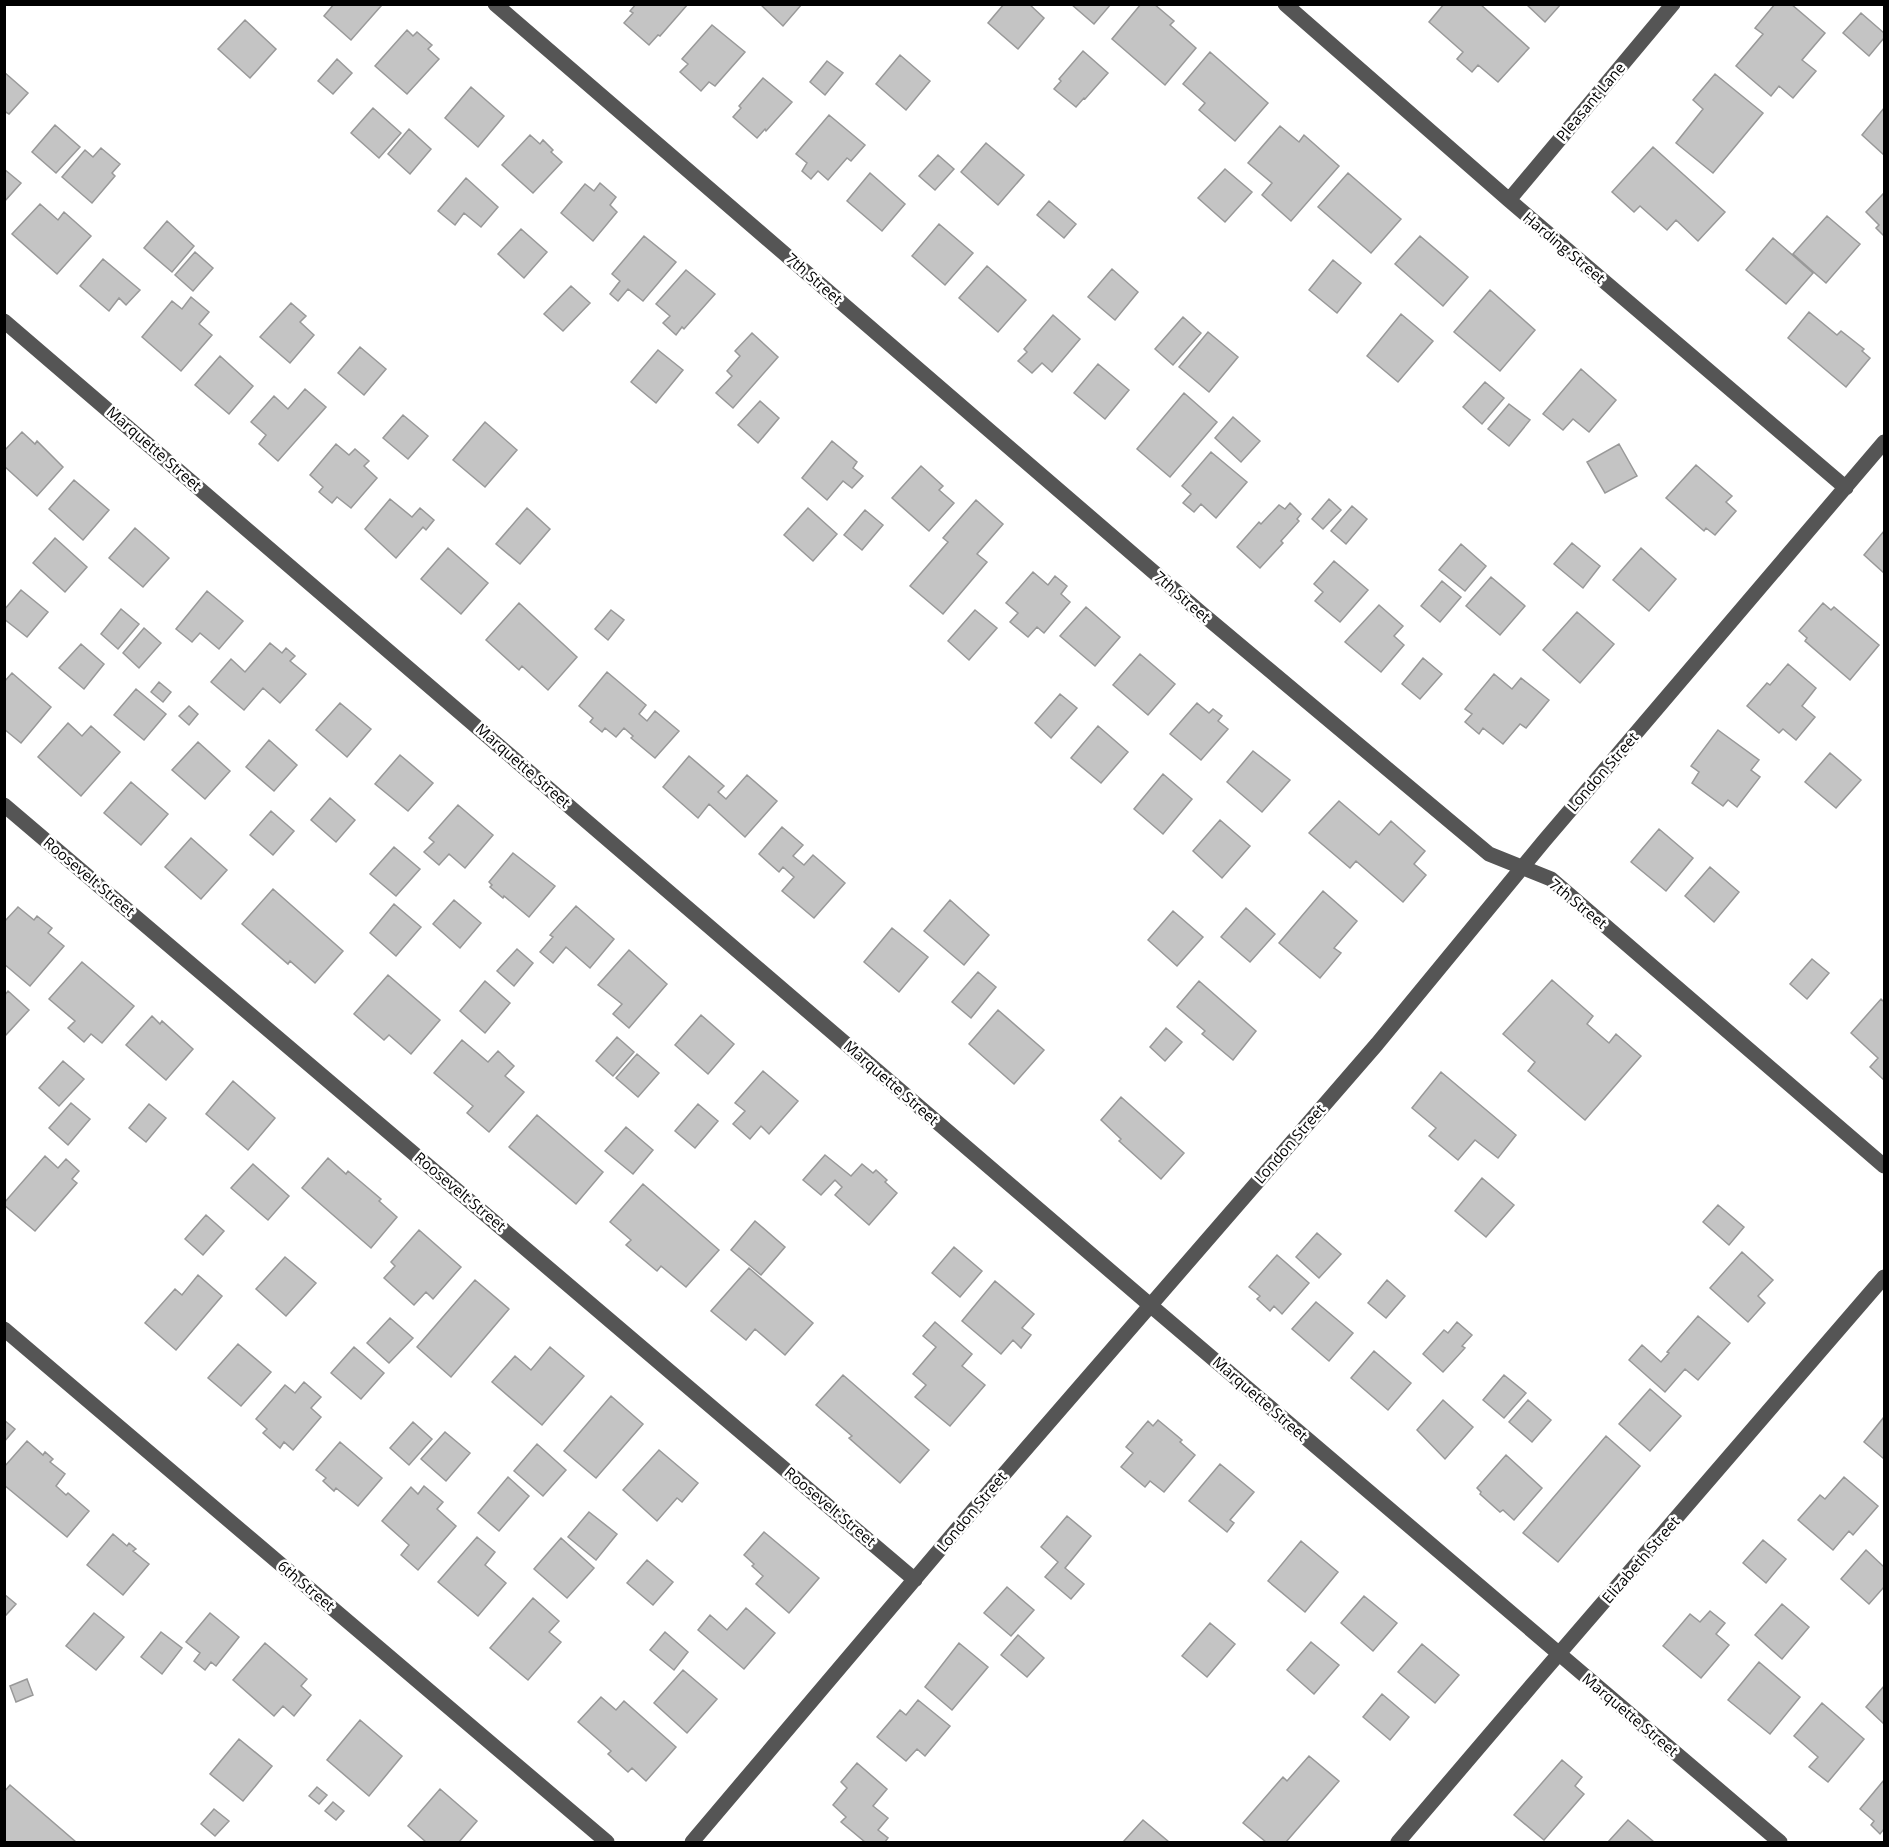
<svg xmlns="http://www.w3.org/2000/svg" width="1889" height="1847" font-family="'Open Sans',sans-serif">
  <style>
    .building { fill: #c4c4c4; stroke: #999; stroke-width: 1.5 }
    .lines { fill: none; stroke-linecap: round; stroke-linejoin: round }
    .minor { stroke: #555; stroke-width: 15 }
    .labels { text-anchor: middle; stroke-width: 5; stroke-linejoin: round; paint-order: stroke }
    .street-label { font-size: 15px; fill: #000; stroke: #fff }
  </style>
  <rect width="100%" height="100%" fill="#fff"/>
  <!-- building -->
  <path class="building" d="M334,4H379L381,6L351,40L324,16Z
    M636,4H688L660,36L658,35L649,45L624,23L633,13L630,11Z
    M760,4H802L783,26Z
    M1004,4H1029L1044,18L1018,49L988,23Z
    M1071,4H1111L1094,24Z
    M1141,4H1154L1174,21L1170,25L1196,48L1165,85L1112,39Z
    M1444,4H1480L1529,48L1498,82L1478,65L1472,72L1457,59L1463,52L1429,22Z
    M1526,4H1561L1545,22Z
    M1775,4H1791L1825,33L1802,60L1816,71L1793,98L1779,86L1771,96L1736,66L1763,34L1755,28Z
    M1861,13L1884,33V38L1869,56L1843,33Z
    M245,20L276,49L250,78L218,49Z
    M712,25L745,52L715,86L709,82L701,91L680,72L688,64L682,59Z
    M407,30L413,36L417,32L432,45L428,49L439,59L407,94L375,66Z
    M1083,51L1108,73L1085,99L1084,98L1076,107L1054,89L1061,81L1059,79Z
    M1210,52L1268,103L1235,141L1199,110L1205,103L1183,84Z
    M900,55L930,81L906,110L876,84Z
    M337,59L352,73L333,94L318,81Z
    M827,61L843,73L825,95L810,82Z
    M4,72L28,93L9,114L4,111Z
    M1715,74L1763,113L1713,173L1676,143L1703,109L1693,100Z
    M763,78L792,102L766,131L765,129L757,138L733,117L741,108L739,106Z
    M471,87L504,116L478,147L445,118Z
    M373,108L401,133L379,158L351,133Z
    M1884,108V155L1862,135Z
    M829,115L865,145L851,161L847,158L828,180L818,171L811,179L802,171L807,163L796,154Z
    M55,125L80,147L56,173L32,152Z
    M1280,126L1299,142L1304,135L1339,166L1291,221L1262,195L1272,183L1248,163Z
    M409,129L431,149L410,174L388,154Z
    M530,135L540,144L543,140L553,150L551,152L562,162L533,193L502,165Z
    M986,143L1024,175L998,205L961,172Z
    M1653,147L1725,212L1698,241L1676,220L1667,230L1640,206L1634,212L1612,192Z
    M101,148L120,164L112,173L115,176L92,203L62,177L85,150L93,157Z
    M938,155L954,169L935,190L919,176Z
    M4,169L21,183L4,202Z
    M1225,169L1252,192L1225,222L1198,198Z
    M870,173L905,204L882,231L847,201Z
    M1348,173L1401,219L1371,253L1318,207Z
    M466,178L498,207L481,227L464,213L455,225L438,211Z
    M600,183L616,197L610,205L617,212L593,241L561,213L585,184L594,191Z
    M1884,193V236L1876,228L1879,225L1866,212Z
    M1049,201L1076,224L1064,238L1037,215Z
    M40,204L58,220L64,212L91,236L57,274L12,234Z
    M1827,216L1860,244L1826,283L1793,254Z
    M167,221L194,246L172,272L144,248Z
    M939,224L973,253L945,285L912,256Z
    M521,229L547,252L524,278L498,254Z
    M644,236L676,262L643,301L628,289L618,301L610,294L620,281L612,274Z
    M1420,236L1468,277L1443,306L1395,264Z
    M1773,238L1813,273L1786,304L1746,270Z
    M195,252L213,268L193,291L175,275Z
    M103,259L140,290L126,305L119,298L109,311L80,286Z
    M1333,260L1361,283L1337,313L1309,290Z
    M987,266L1026,300L998,332L959,298Z
    M1112,269L1138,292L1115,320L1088,297Z
    M686,270L715,294L684,329L682,327L676,335L663,323L670,316L656,304Z
    M571,286L590,303L563,331L544,314Z
    M1490,290L1535,330L1500,371L1454,332Z
    M191,297L209,312L199,324L212,335L181,371L142,337L172,301L182,309Z
    M291,303L306,316L300,322L314,335L290,363L260,337Z
    M1809,312L1837,335L1841,331L1864,349L1862,351L1870,358L1846,387L1788,338Z
    M1401,314L1433,341L1398,382L1367,356Z
    M1053,315L1080,339L1052,372L1042,363L1032,373L1018,361L1027,352L1024,349Z
    M1183,317L1201,333L1173,365L1155,349Z
    M1208,332L1238,357L1209,392L1179,367Z
    M752,333L778,357L733,408L716,393L732,376L727,371L740,356L735,351Z
    M360,347L386,369L364,395L338,373Z
    M658,350L683,370L656,403L631,382Z
    M220,356L253,386L229,414L195,385Z
    M1098,364L1129,390L1105,419L1074,393Z
    M1581,369L1616,400L1589,432L1573,419L1563,430L1543,414Z
    M1485,382L1504,398L1482,424L1463,407Z
    M305,389L326,407L278,461L259,444L266,435L251,422L274,396L288,409Z
    M1184,393L1217,422L1170,477L1137,449Z
    M760,401L779,418L758,443L738,425Z
    M1509,404L1530,420L1509,446L1488,429Z
    M403,415L428,436L408,459L383,438Z
    M1233,417L1260,441L1241,462L1215,438Z
    M485,422L517,450L485,487L453,460Z
    M22,432L35,444L37,441L63,467L37,496L4,466V451Z
    M832,441L857,462L853,468L863,476L852,488L843,481L827,500L802,478Z
    M336,444L349,455L355,449L369,461L364,466L377,478L351,508L337,497L332,503L319,492L323,487L310,475Z
    M1619,444L1637,476L1605,493L1587,462Z
    M1211,452L1247,482L1216,518L1201,504L1194,512L1183,503L1191,494L1182,486Z
    M1696,465L1732,496L1726,502L1736,511L1715,535L1706,528L1704,531L1666,498Z
    M921,466L943,486L939,490L954,503L929,531L892,498Z
    M74,480L109,510L83,540L49,509Z
    M390,499L412,517L420,508L434,520L426,530L423,527L396,558L365,529Z
    M1329,499L1341,510L1323,529L1312,519Z
    M976,500L1003,524L977,554L987,562L943,614L910,586L948,542L943,538Z
    M1290,503L1301,514L1297,519L1299,521L1281,541L1283,543L1260,568L1237,547L1259,522L1261,524L1279,505L1285,509Z
    M1352,506L1367,519L1346,544L1331,531Z
    M527,508L550,529L520,564L496,544Z
    M808,508L837,534L813,561L784,535Z
    M865,510L883,525L862,550L844,535Z
    M135,528L169,558L143,587L109,558Z
    M1884,531V573L1864,555Z
    M55,538L87,567L65,592L33,563Z
    M1572,543L1600,566L1583,588L1554,564Z
    M1461,544L1486,566L1465,591L1439,570Z
    M448,548L488,583L461,614L421,579Z
    M1641,548L1676,579L1649,611L1613,580Z
    M1334,561L1368,590L1340,622L1315,601L1323,592L1314,584Z
    M1033,572L1048,585L1055,576L1067,586L1061,594L1070,602L1044,633L1037,627L1028,637L1010,622L1018,613L1006,603Z
    M1491,577L1525,606L1500,635L1466,606Z
    M1442,581L1461,597L1440,622L1421,606Z
    M21,590L48,612L27,637L4,619V610Z
    M207,591L243,621L219,649L200,633L192,642L176,629Z
    M519,603L577,657L548,690L522,666L519,670L486,640Z
    M1823,603L1831,610L1834,607L1879,645L1850,680L1805,641L1807,638L1799,631Z
    M1379,605L1403,626L1394,636L1404,645L1381,672L1345,642Z
    M1086,607L1120,637L1095,666L1060,636Z
    M121,609L139,624L118,649L101,634Z
    M611,610L624,620L608,640L595,629Z
    M975,610L997,628L969,660L948,641Z
    M1577,612L1614,644L1580,683L1543,650Z
    M144,628L161,643L139,668L123,653Z
    M270,643L282,653L286,648L295,656L290,661L306,674L280,703L263,688L244,710L211,682L231,659L245,672Z
    M81,644L104,664L84,689L59,668Z
    M1140,654L1175,684L1148,715L1113,685Z
    M1423,658L1442,674L1420,699L1402,684Z
    M1788,664L1816,688L1802,706L1815,717L1796,740L1783,729L1779,733L1747,706L1767,683L1770,685Z
    M607,672L646,705L639,714L647,721L655,711L679,731L655,758L631,738L633,736L624,728L616,737L605,728L602,732L590,722L593,718L579,706Z
    M12,673L51,707L21,743L4,729V682Z
    M1494,674L1512,689L1521,678L1549,700L1526,728L1520,724L1503,744L1483,728L1479,734L1465,722L1472,714L1465,709Z
    M159,682L171,692L163,702L151,692Z
    M136,689L166,714L144,740L114,715Z
    M1060,694L1077,708L1051,738L1035,723Z
    M340,703L371,729L347,757L316,730Z
    M1197,703L1209,713L1213,709L1222,716L1218,721L1228,729L1201,760L1170,734Z
    M189,706L198,714L189,725L179,716Z
    M68,723L82,736L91,726L120,752L81,796L38,757Z
    M1098,726L1128,752L1101,783L1071,758Z
    M1718,730L1759,760L1751,770L1760,777L1737,807L1728,800L1723,806L1692,783L1699,772L1691,766Z
    M269,740L297,765L274,791L246,767Z
    M198,742L230,771L205,799L172,770Z
    M1253,751L1290,780L1262,812L1227,782Z
    M1830,753L1861,780L1836,808L1805,782Z
    M400,755L433,783L408,811L375,784Z
    M689,756L724,786L718,792L726,799L747,775L777,801L745,837L709,804L698,818L663,787Z
    M1163,774L1192,799L1163,834L1134,809Z
    M131,782L168,814L141,845L104,813Z
    M330,798L355,820L336,842L311,820Z
    M1339,801L1379,835L1391,821L1425,851L1414,864L1426,875L1403,902L1356,861L1350,868L1309,833Z
    M458,805L493,835L465,868L449,854L439,865L424,852L434,842L429,838Z
    M271,811L294,831L273,855L250,835Z
    M1220,820L1250,846L1222,878L1193,851Z
    M782,827L803,845L793,856L804,865L813,855L845,883L814,918L782,891L794,877L783,867L779,872L759,854Z
    M1659,829L1693,858L1666,891L1631,862Z
    M191,838L227,870L201,899L165,867Z
    M394,847L420,869L396,896L370,874Z
    M513,853L555,886L529,917L504,896L503,898L490,887L492,885L489,882Z
    M1710,867L1739,892L1714,922L1685,896Z
    M273,889L343,951L315,983L290,961L288,964L242,924Z
    M1323,891L1357,921L1334,948L1341,953L1320,978L1279,943Z
    M454,900L481,923L460,948L433,924Z
    M950,900L989,935L964,965L924,931Z
    M394,904L421,927L396,956L370,933Z
    M576,906L614,939L590,968L566,947L553,963L540,952L553,937L550,935Z
    M18,907L34,920L37,916L52,928L48,933L64,946L30,986L4,964V922Z
    M1246,908L1275,934L1250,962L1221,937Z
    M1173,911L1203,937L1177,966L1148,940Z
    M892,928L928,957L899,992L864,962Z
    M517,949L533,963L514,986L497,971Z
    M629,950L667,984L629,1028L613,1014L622,1004L598,985Z
    M1812,959L1829,973L1807,999L1790,984Z
    M82,962L134,1006L102,1043L91,1034L84,1042L68,1028L75,1021L49,999Z
    M978,972L996,987L971,1018L952,1002Z
    M388,975L440,1020L411,1054L389,1035L384,1040L354,1014Z
    M1552,980L1593,1016L1587,1024L1609,1043L1616,1034L1641,1056L1585,1120L1528,1071L1535,1062L1503,1034Z
    M485,981L510,1003L485,1033L460,1011Z
    M1199,981L1256,1031L1233,1060L1202,1034L1205,1031L1177,1007Z
    M8,991L29,1010L4,1037V996Z
    M1881,999L1884,1002V1080L1870,1067L1878,1058L1851,1033Z
    M998,1010L1044,1050L1014,1084L969,1044Z
    M701,1015L734,1044L708,1074L675,1045Z
    M152,1016L160,1024L162,1021L193,1049L166,1080L126,1045Z
    M1166,1028L1182,1042L1165,1061L1150,1047Z
    M617,1037L634,1052L613,1076L596,1061Z
    M462,1040L488,1062L498,1051L514,1066L505,1076L524,1092L489,1132L467,1113L473,1106L434,1073Z
    M637,1054L659,1073L638,1097L616,1078Z
    M63,1061L84,1079L59,1106L39,1088Z
    M763,1071L798,1101L769,1134L761,1126L750,1139L733,1124L745,1111L735,1103Z
    M1441,1072L1516,1135L1498,1158L1475,1140L1458,1160L1429,1136L1436,1128L1412,1108Z
    M233,1081L275,1118L248,1150L206,1114Z
    M1121,1097L1184,1153L1161,1179L1119,1141L1121,1139L1101,1120Z
    M71,1103L90,1119L68,1145L49,1128Z
    M149,1104L166,1118L146,1142L129,1128Z
    M698,1104L718,1121L695,1148L675,1131Z
    M537,1115L603,1172L576,1204L509,1147Z
    M626,1127L653,1150L633,1174L605,1151Z
    M825,1155L851,1176L862,1164L873,1173L876,1170L887,1180L885,1182L897,1193L869,1225L835,1195L842,1187L835,1180L821,1195L803,1180Z
    M45,1156L58,1168L66,1159L79,1171L72,1179L77,1183L35,1231L4,1205V1203Z
    M328,1158L346,1174L348,1171L381,1199L379,1201L397,1217L371,1248L302,1188Z
    M253,1164L289,1196L268,1220L231,1188Z
    M1482,1178L1514,1205L1486,1237L1455,1211Z
    M643,1184L719,1250L686,1287L661,1266L657,1271L626,1245L631,1240L610,1222Z
    M1718,1205L1744,1227L1729,1245L1703,1222Z
    M206,1215L224,1231L203,1255L185,1239Z
    M755,1221L785,1247L761,1275L731,1250Z
    M419,1230L461,1267L433,1299L426,1292L414,1305L384,1278L395,1266L391,1262Z
    M1317,1233L1341,1254L1319,1278L1296,1257Z
    M954,1247L982,1271L960,1297L932,1273Z
    M1742,1252L1773,1280L1758,1296L1765,1303L1748,1322L1710,1288Z
    M1277,1255L1309,1283L1282,1314L1274,1306L1270,1311L1257,1299L1260,1296L1249,1287Z
    M285,1257L316,1283L286,1316L256,1289Z
    M749,1268L813,1323L785,1355L755,1329L746,1340L711,1311Z
    M198,1275L222,1296L176,1350L145,1323L175,1289L182,1295Z
    M475,1280L509,1309L451,1377L417,1347Z
    M1387,1280L1405,1296L1386,1318L1368,1303Z
    M995,1281L1034,1314L1022,1328L1031,1335L1021,1348L1013,1340L1001,1354L962,1321Z
    M1316,1302L1353,1333L1329,1361L1292,1329Z
    M1698,1316L1730,1343L1698,1380L1685,1369L1665,1392L1629,1360L1642,1345L1661,1362L1669,1353L1667,1352Z
    M390,1318L413,1338L389,1363L367,1343Z
    M935,1322L972,1354L962,1366L985,1385L950,1426L915,1397L926,1385L913,1374L936,1347L923,1336Z
    M1457,1322L1472,1335L1462,1346L1465,1348L1443,1372L1423,1354L1444,1330L1448,1333Z
    M238,1344L271,1372L241,1406L208,1378Z
    M354,1347L384,1373L361,1399L331,1373Z
    M550,1347L584,1376L542,1425L492,1382L515,1356L531,1370Z
    M1374,1351L1411,1383L1388,1410L1351,1378Z
    M843,1375L929,1450L900,1483L849,1438L852,1436L816,1405Z
    M1504,1375L1526,1393L1504,1418L1483,1400Z
    M304,1382L321,1397L311,1408L321,1417L293,1450L284,1442L280,1448L263,1433L267,1429L256,1419L285,1385L295,1393Z
    M1650,1389L1681,1416L1650,1451L1619,1424Z
    M611,1396L643,1424L596,1478L564,1451Z
    M1443,1400L1473,1427L1445,1459L1417,1430Z
    M1528,1400L1551,1420L1532,1442L1509,1422Z
    M1884,1417V1459L1864,1442Z
    M4,1420L15,1429L4,1442Z
    M1158,1420L1182,1440L1180,1442L1195,1455L1164,1492L1150,1481L1145,1487L1121,1467L1133,1453L1126,1447L1148,1421L1153,1426Z
    M413,1422L432,1439L409,1465L390,1448Z
    M445,1432L470,1453L446,1481L421,1459Z
    M1606,1436L1640,1466L1558,1562L1523,1533Z
    M27,1441L43,1455L45,1452L53,1459L50,1462L65,1474L56,1486L66,1495L68,1493L89,1511L67,1537L4,1485V1467Z
    M340,1442L382,1478L358,1506L336,1488L334,1491L323,1481L326,1478L316,1470Z
    M537,1444L566,1470L543,1496L514,1471Z
    M659,1450L698,1483L682,1502L677,1498L657,1521L623,1490Z
    M1506,1455L1542,1488L1514,1520L1503,1510L1500,1512L1480,1494L1481,1492L1477,1488Z
    M1220,1464L1254,1492L1230,1520L1234,1523L1227,1532L1189,1501Z
    M508,1477L529,1496L499,1531L478,1513Z
    M1844,1477L1878,1506L1853,1535L1849,1531L1833,1550L1798,1520L1820,1495L1825,1499Z
    M424,1486L443,1502L437,1509L456,1526L418,1570L401,1555L409,1545L382,1521L411,1487L418,1494Z
    M589,1512L617,1534L596,1560L568,1537Z
    M1067,1516L1091,1536L1065,1568L1084,1584L1071,1599L1045,1577L1058,1562L1041,1547Z
    M764,1532L819,1578L789,1613L756,1584L763,1576L752,1566L754,1564L744,1555Z
    M113,1534L127,1546L129,1543L136,1549L133,1551L149,1564L123,1595L87,1565Z
    M477,1537L495,1552L485,1565L506,1583L478,1616L438,1582Z
    M561,1538L594,1568L567,1598L534,1569Z
    M1763,1540L1786,1559L1766,1583L1743,1563Z
    M1301,1541L1338,1572L1305,1612L1268,1581Z
    M1866,1550L1884,1567V1587L1869,1604L1841,1579Z
    M647,1560L673,1582L653,1605L627,1583Z
    M1007,1587L1034,1610L1011,1636L984,1613Z
    M4,1594L16,1604L6,1615L4,1614Z
    M1364,1596L1397,1623L1373,1651L1341,1623Z
    M533,1598L559,1621L549,1632L561,1642L528,1680L490,1648Z
    M1782,1604L1809,1627L1782,1659L1755,1635Z
    M746,1608L775,1633L744,1669L698,1630L710,1615L727,1630Z
    M1710,1611L1725,1623L1716,1634L1729,1645L1701,1678L1663,1646L1690,1614L1700,1622Z
    M94,1613L124,1637L96,1670L66,1646Z
    M210,1613L239,1637L216,1666L211,1662L205,1670L194,1661L200,1653L186,1642Z
    M1210,1623L1235,1644L1207,1677L1182,1656Z
    M161,1632L182,1648L162,1674L141,1657Z
    M665,1632L688,1652L674,1670L650,1650Z
    M1018,1635L1044,1658L1027,1677L1001,1655Z
    M1311,1642L1339,1665L1314,1694L1287,1670Z
    M265,1643L307,1679L301,1686L311,1695L294,1716L283,1706L274,1716L233,1680Z
    M959,1643L988,1667L952,1710L925,1687Z
    M1422,1644L1459,1675L1435,1703L1398,1672Z
    M1759,1662L1800,1697L1770,1734L1728,1700Z
    M683,1670L717,1699L687,1733L654,1703Z
    M27,1679L33,1695L16,1702L10,1686Z
    M1884,1686V1724L1866,1707Z
    M1382,1694L1409,1717L1390,1740L1363,1717Z
    M601,1697L616,1710L624,1701L676,1747L646,1781L632,1768L628,1772L608,1754L611,1751L578,1722Z
    M918,1700L950,1726L925,1756L917,1749L906,1761L877,1737L900,1710L906,1715Z
    M1822,1703L1864,1739L1828,1782L1809,1767L1818,1757L1794,1736Z
    M360,1720L402,1756L369,1796L327,1760Z
    M239,1739L272,1766L243,1801L210,1774Z
    M1309,1756L1339,1781L1286,1842H1266L1243,1823L1283,1777L1287,1781Z
    M1562,1760L1582,1777L1575,1786L1584,1794L1544,1840L1514,1815Z
    M857,1763L887,1789L873,1806L888,1818L878,1830L888,1838L885,1842H865L841,1822L846,1817L833,1805L847,1788L841,1782Z
    M1884,1780V1829L1880,1834L1871,1825L1874,1821L1860,1809Z
    M10,1785L76,1842H4V1792Z
    M317,1787L327,1795L319,1804L309,1796Z
    M440,1789L477,1821L459,1842H426L408,1826Z
    M333,1802L344,1811L336,1820L325,1811Z
    M214,1809L229,1821L215,1836L201,1824Z
    M1143,1820L1169,1842H1123Z
    M1628,1820L1654,1842H1608Z"/>
  <g class="lines">
    <!-- minor -->
    <path class="minor" d="M495,4L1200,612L1489,854L1551,879L1884,1166
      M1285,4L1509,200L1846,488
      M1509,200L1673,4
      M4,321L1150,1305L1780,1842
      M4,805L915,1580
      M4,1329L607,1842
      M692,1842L992,1488L1377,1044L1544,841L1884,442
      M1398,1842L1538,1678L1884,1277"/>
  </g>
  <g class="labels">
    <!-- street labels -->
    <g class="street-label">
      <text transform="translate(1591 102) rotate(-50)" y="5">Pleasant Lane</text>
      <text transform="translate(1564 248) rotate(40)" y="5">Harding Street</text>
      <text transform="translate(814 279) rotate(41)" y="5">7th Street</text>
      <text transform="translate(154 449) rotate(41)" y="5">Marquette Street</text>
      <text transform="translate(1182 597) rotate(41)" y="5">7th Street</text>
      <text transform="translate(523 766) rotate(41)" y="5">Marquette Street</text>
      <text transform="translate(1603 772) rotate(-49)" y="5">London Street</text>
      <text transform="translate(89 877) rotate(40)" y="5">Roosevelt Street</text>
      <text transform="translate(1578 904) rotate(39)" y="5">7th Street</text>
      <text transform="translate(891 1083) rotate(41)" y="5">Marquette Street</text>
      <text transform="translate(1290 1144) rotate(-49)" y="5">London Street</text>
      <text transform="translate(460 1192) rotate(40)" y="5">Roosevelt Street</text>
      <text transform="translate(1260 1399) rotate(41)" y="5">Marquette Street</text>
      <text transform="translate(830 1507) rotate(40)" y="5">Roosevelt Street</text>
      <text transform="translate(972 1512) rotate(-50)" y="5">London Street</text>
      <text transform="translate(1641 1560) rotate(-49)" y="5">Elizabeth Street</text>
      <text transform="translate(306 1586) rotate(40)" y="5">6th Street</text>
      <text transform="translate(1630 1715) rotate(40)" y="5">Marquette Street</text>
    </g>
  </g>
  <!-- border -->
  <rect width="1889" height="1847" fill="none" stroke="#000000" stroke-width="12"/>
</svg>
